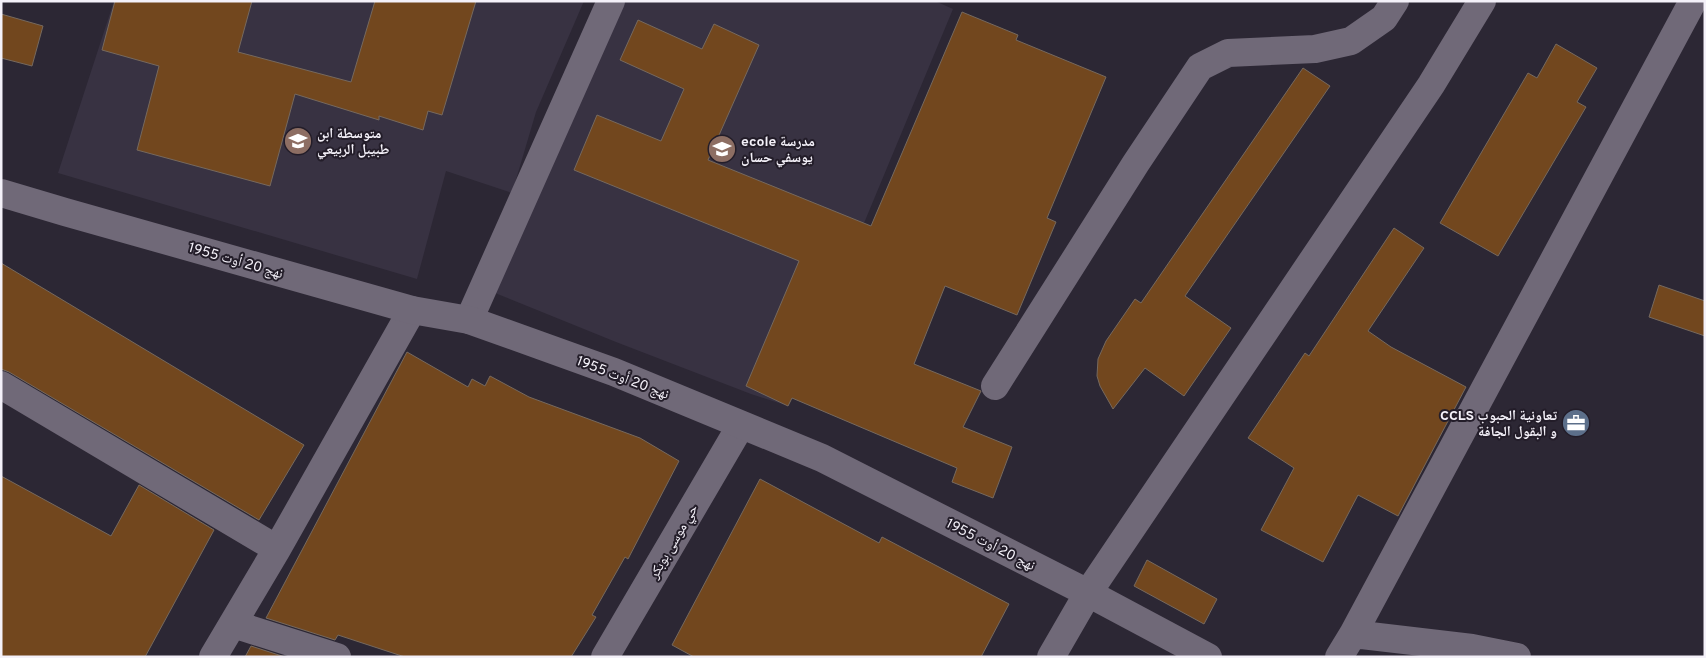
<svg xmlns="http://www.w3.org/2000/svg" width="1706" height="658" font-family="Overpass,'Noto Naskh Arabic',sans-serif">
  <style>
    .education { fill: #383242 }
    .building { fill: #72471e; stroke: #76695e }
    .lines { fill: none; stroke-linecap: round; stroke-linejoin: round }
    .street { stroke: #706978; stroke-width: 28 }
    .secondary { stroke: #706978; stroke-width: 28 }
    .labels { text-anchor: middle; stroke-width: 4; stroke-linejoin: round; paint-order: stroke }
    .poi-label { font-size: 14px; font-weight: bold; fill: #f4f1f9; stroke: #231d29; text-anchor: start }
    .street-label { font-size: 14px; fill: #f4f1f9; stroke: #231d29 }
  </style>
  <rect width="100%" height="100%" fill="#2c2734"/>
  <!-- education -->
  <path class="education" d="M114,1H584L536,112L512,193L446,171L417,279L58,173Z
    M617,1H935L953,9L788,406L751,394L616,342L485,289Z"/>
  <!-- building -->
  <path class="building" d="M115,1H252L238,52L351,82L375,1H476L442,115L428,111L423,130L379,116V120L295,94L270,186L137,150L159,66L102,50Z
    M962,12L1018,35L1016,40L1106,77L1047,218L1056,222L1017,315L945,286L914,364L981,391L963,427L1012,447L993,498L952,482L957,468L792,398L788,406L746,386L799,261L574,170L597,115L661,141L684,89L620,60L638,20L702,49L714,24L759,45L708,160L871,226Z
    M1,14L43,26L32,66L1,58Z
    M1556,44L1597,68L1577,102L1586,107L1498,256L1440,223L1528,73L1537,78Z
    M1303,68L1330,86L1185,296L1231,328L1184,396L1145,368L1113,409L1100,386L1097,376L1098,359L1106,341L1135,299L1141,303Z
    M1394,228L1424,248L1368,331L1391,347L1466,387L1398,516L1358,495L1323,562L1261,530L1294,468L1248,438L1305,353L1309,356Z
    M1,263L304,445L259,520L9,372L1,369Z
    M1659,285L1705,301V336L1649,317Z
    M407,352L468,387L472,379L485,386L490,376L529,397L640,438L679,461L628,559L625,557L592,615L596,617L571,657H405L338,635L335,640L266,618Z
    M1,476L111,536L139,485L214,530L145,657H1Z
    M760,479L879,543L882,537L1009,604L981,657H694L672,645Z
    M1147,560L1217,599L1204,624L1134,586Z
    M251,646L285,657H245Z"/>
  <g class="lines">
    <!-- street -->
    <path class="street" d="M469,320L611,1
      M1,385L277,549
      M995,386L1136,163L1200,67L1228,53L1315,49L1351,41L1384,18L1395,1
      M233,624L337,657
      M1353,634L1472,648L1517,657
      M213,657L277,549L412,310
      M605,657L741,425
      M1339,657L1353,634L1693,1"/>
    <!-- secondary -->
    <path class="secondary" d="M1,193L65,212L412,310L469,320L614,372L822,458L1088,593L1208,657
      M1051,657L1088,593L1431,85L1482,1"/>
  </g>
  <!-- icons -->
  <defs>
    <symbol id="school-disc" viewBox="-11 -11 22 22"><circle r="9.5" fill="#8d6e63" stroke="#231d29"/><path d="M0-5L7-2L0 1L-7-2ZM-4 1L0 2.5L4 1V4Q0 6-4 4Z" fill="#fff"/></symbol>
    <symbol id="office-disc" viewBox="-11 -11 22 22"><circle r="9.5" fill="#5c6f8a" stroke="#231d29"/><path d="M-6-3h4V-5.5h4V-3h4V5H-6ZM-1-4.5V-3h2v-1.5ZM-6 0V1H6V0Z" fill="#fff"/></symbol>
  </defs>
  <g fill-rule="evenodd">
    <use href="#school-disc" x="282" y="125" width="32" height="32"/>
    <use href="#school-disc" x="706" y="133" width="32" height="32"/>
    <use href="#office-disc" x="1560" y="407" width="32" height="32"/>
  </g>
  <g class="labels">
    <!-- poi labels -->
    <g class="poi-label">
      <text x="317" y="138">متوسطة ابن<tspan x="317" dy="16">طبيبل الربيعي</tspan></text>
      <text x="741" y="146">ecole مدرسة<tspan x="741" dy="16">يوسفي حسان</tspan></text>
      <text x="1557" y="420" text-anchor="end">CCLS تعاونية الحبوب<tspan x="1557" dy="16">و البقول الجافة</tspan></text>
    </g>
    <!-- street labels -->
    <g class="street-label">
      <text transform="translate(236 260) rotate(16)" y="5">نهج 20 أوت 1955</text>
      <text transform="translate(623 377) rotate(21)" y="5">نهج 20 أوت 1955</text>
      <text transform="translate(673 541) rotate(-60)" y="5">حي موسى بوبكر</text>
      <text transform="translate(991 544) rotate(27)" y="5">نهج 20 أوت 1955</text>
    </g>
  </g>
  <!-- border -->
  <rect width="1706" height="658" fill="none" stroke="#f4f1f9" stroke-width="5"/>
</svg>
